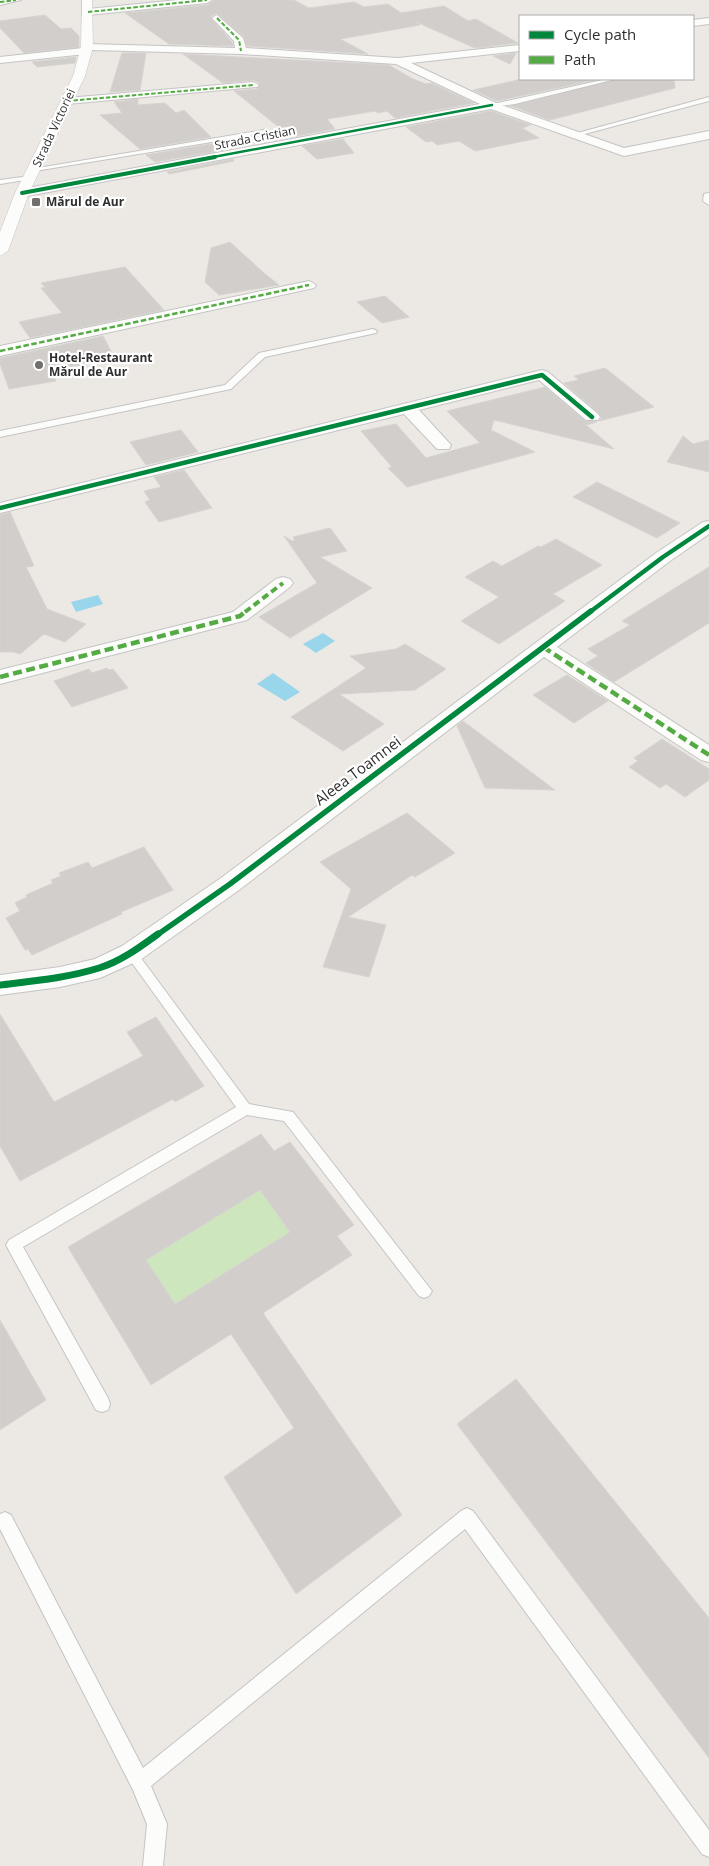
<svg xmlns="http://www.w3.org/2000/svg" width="709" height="1866" font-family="'Open Sans',sans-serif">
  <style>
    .green { fill: #cee6be }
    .water { fill: #99d6ec }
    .building { fill: #d1cecb; stroke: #d7d4d0; fill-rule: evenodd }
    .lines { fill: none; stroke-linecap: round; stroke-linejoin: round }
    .lane-casing { stroke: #c5c4c5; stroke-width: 2 }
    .street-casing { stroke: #c5c4c5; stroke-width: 2 }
    .secondary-casing { stroke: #c5c4c5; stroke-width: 1 }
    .lane { fill: #fcfcfb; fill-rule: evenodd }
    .street { fill: #fcfcfb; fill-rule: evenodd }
    .secondary { fill: #fcfcfb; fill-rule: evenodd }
    .quiet-far3 { stroke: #54ab44; stroke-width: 2; stroke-dasharray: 4.5 2; stroke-linecap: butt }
    .quiet-far2 { stroke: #54ab44; stroke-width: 2.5; stroke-dasharray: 5.5 2.5; stroke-linecap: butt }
    .quiet-far1 { stroke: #54ab44; stroke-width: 4; stroke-dasharray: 7 4; stroke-linecap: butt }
    .quiet { stroke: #54ab44; stroke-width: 4.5; stroke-dasharray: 9 4.5; stroke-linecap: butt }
    .cycleway-far4-casing { stroke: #fff; stroke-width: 4 }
    .cycleway-far3-casing { stroke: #fff; stroke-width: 5.5 }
    .cycleway-far2-casing { stroke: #fff; stroke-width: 6 }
    .cycleway-far1-casing { stroke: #fff; stroke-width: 8 }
    .cycleway-casing { stroke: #fff; stroke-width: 10 }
    .cycleway-far4 { stroke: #00873e; stroke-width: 2.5 }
    .cycleway-far3 { stroke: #00873e; stroke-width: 4 }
    .cycleway-far2 { stroke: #00873e; stroke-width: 4.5 }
    .cycleway-far1 { stroke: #00873e; stroke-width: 5.5 }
    .cycleway { stroke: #00873e; stroke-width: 7 }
    .poi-dot { fill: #706f6e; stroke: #fff; stroke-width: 2 }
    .labels { text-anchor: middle; stroke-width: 4.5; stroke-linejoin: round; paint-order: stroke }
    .far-street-label { font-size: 12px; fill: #2e2e2e; stroke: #fff }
    .far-poi-label { font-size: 12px; font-weight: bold; fill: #2e2e2e; stroke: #fff; text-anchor: start }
    .street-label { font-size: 15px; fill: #2e2e2e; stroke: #fff }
  </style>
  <rect width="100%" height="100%" fill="#ece8e4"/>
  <!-- green -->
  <path class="green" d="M260,1190L290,1232L175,1304L146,1260Z"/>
  <!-- water -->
  <path class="water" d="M98,595L103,604L76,612L71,602Z
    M323,633L335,641L316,653L303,644Z
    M273,673L300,692L285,701L257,684Z"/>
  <!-- building -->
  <path class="building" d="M214,0H294L309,8L354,2L364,7L388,4L401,13L444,6L468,21L476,19L518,43L475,48L414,21L420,25L340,39L368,54L247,46L244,37L217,13L211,16V19L232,42L233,46L169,44L125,13L207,5Z
    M45,15L61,29L71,28L79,36V47L24,53L0,28V21Z
    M122,53H146L140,90L110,92Z
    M516,53L510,64L493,56Z
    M183,54L389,65L413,79L426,84L431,83L474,103L395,118L387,111L378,113L375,111L327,119L335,129L291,137L234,91L257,89L260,83L253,80L223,83Z
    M76,57L75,63L37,67L32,62Z
    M522,79H599L497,101L473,90Z
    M618,79H674L675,88L550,120L511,106Z
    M138,99V105L165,103L176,113L184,110L211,137L140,149L100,115L122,113L114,102Z
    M491,111L531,125L522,128L539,138L475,151L459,141L437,145L432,141L426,142L406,127Z
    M343,139L354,153L317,159L302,146Z
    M217,143L224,150L155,162L146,155Z
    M233,159L234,161L169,174L167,172Z
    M230,242L264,273L279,285L219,295L205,282L211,248Z
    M125,267L164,310L30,338L19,322L62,313L41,288L45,287L41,283Z
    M385,296L409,317L382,323L357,302Z
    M103,336L115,359L69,367L71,372L53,375L56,381L9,389L0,364V358Z
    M605,368L654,407L599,421L602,418L599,413L564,383L579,380L574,376Z
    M545,387L585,421L597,422L586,425L614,449L494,420L491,430L535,452L407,487L388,468L392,467L361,431L396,424L426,458L480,443L447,411Z
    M181,430L198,452L146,465L130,442Z
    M683,436L693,444L709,440V472L667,462Z
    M184,470L212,508L159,522L145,502L150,500L144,491L161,487L154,477Z
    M597,482L650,508L680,523L657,538L573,497Z
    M10,512L34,566L26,567L47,609L86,624L65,642L44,634L20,654L14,652H0V515Z
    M330,528L347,551L320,557L372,588L290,638L259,617L317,583L284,536L292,541L295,540L293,537Z
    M556,539L602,565L553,594L565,601L499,644L461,621L499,597L465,577L493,561L502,566L538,546L541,547Z
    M709,567V623L614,682L586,663L598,656L588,649L630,625L622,621Z
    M405,644L446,669L415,690L339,694L384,724L343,751L291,717L366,668L350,656L396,649Z
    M107,668L109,670L113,669L128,688L72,707L54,681L89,669L92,673Z
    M567,675L608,701L574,723L533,695Z
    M463,721L555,790L485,788L457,726Z
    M662,739L709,769V780L685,797L666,784L660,788L629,767L638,761L634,758Z
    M407,813L455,853L415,877L412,875L348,917L386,925L369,977L323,967L351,889L320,862Z
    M144,847L173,890L121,912L122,914L32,955L28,949L25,950L6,918L20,911L15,903L27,897L26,895L53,883L51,880L61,876L59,873L88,862L92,868Z
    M0,1014L54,1102L143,1056L127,1032L156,1017L204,1086L175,1102L173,1099L20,1181L0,1146Z
    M261,1134L274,1151L290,1142L354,1225L337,1236L352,1255L263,1313L402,1515L296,1594L224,1477L294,1428L231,1334L151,1385L68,1247ZM260,1190L290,1232L175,1304L146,1260Z
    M0,1320L46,1400L0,1430Z
    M516,1379L709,1618V1758L457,1424Z"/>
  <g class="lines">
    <defs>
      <path id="lane" d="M607,79H616L515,104L492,107L489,105Z
        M709,97V101L577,136L574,134Z
        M264,130L266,133L35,171L32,169Z
        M30,176L32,179L0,184V180Z
        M373,329L377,331L376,333L265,357L231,389L0,437V431L225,385L259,353Z
        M131,948L135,950L249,1104L293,1112L432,1291L429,1296L424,1298L419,1296L284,1121L247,1115L23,1247L108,1398L110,1404L108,1410L102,1412L96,1410L6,1245L9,1240L236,1107L127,956L125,953L127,950Z
        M467,1508L473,1511L709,1830V1857L702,1854L465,1529L151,1786L167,1824L163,1866H143L147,1824L133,1790L0,1529V1514L5,1512L11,1515L143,1768L461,1511Z"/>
      <path id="street" d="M0,0H21L0,5Z
        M178,0H212L207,3L88,15L83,12L88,9Z
        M217,15L243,38L246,48L398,58L520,45V51L411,63L496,103L624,148L709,131V139L624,156L491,109L22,197L17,196L16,193L22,189L480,104L396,64L241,54L91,50L86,54L0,63V57L83,48V45L87,44L235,48L234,41L212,18Z
        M709,18V24L693,26V20Z
        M253,82L259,85L257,87L67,104L61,101L67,98Z
        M709,193V205L703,201L704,194Z
        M309,281L316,285L314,288L0,356V346Z
        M542,370L548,372L598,414L600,417L598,420H586L539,380L419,410L451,445L449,449H437L404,414L0,513V503Z
        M709,521V534L670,561L557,647L709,745V762L701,760L544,657L239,890L140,960L100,978L60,987L0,995V975L60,967L95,959L122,946L221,878L656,553L703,522Z
        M283,577L290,579L293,583L290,587L247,620L0,684V670L233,612L276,579Z"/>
      <path id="secondary" d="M82,0H92L93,47L85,76L29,193L8,251L0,256V232L15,193L73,76L81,47Z"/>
    </defs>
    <!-- lane casing -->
    <use href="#lane" class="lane-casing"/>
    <!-- street casing -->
    <use href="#street" class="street-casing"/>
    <!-- secondary casing -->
    <use href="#secondary" class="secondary-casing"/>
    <!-- lane -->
    <use href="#lane" class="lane"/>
    <!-- street -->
    <use href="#street" class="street"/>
    <!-- secondary -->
    <use href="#secondary" class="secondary"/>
    <!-- quiet-far3 -->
    <path class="quiet-far3" d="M0,2L16,0
      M88,12L207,0
      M217,18L239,40L241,51
      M67,101L253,85"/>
    <!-- quiet-far2 -->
    <path class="quiet-far2" d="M0,351L309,285"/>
    <!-- quiet-far1 -->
    <path class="quiet-far1" d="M245,612L283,583"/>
    <!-- quiet -->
    <path class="quiet" d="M543,647L709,755
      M0,677L240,616L246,611"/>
    <defs>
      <path id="cycleway-far4" d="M208,158L492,105"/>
      <path id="cycleway-far3" d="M22,193L215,157"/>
      <path id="cycleway-far2" d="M0,508L542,375L592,417
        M590,612L663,557L709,526"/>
      <path id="cycleway-far1" d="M157,935L230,884L591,611"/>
      <path id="cycleway" d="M0,985C33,981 67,978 99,968C120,962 140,947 158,934"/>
    </defs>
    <!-- cycleway-far4 casing -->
    <use href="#cycleway-far4" class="cycleway-far4-casing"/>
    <!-- cycleway-far3 casing -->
    <use href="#cycleway-far3" class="cycleway-far3-casing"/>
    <!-- cycleway-far2 casing -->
    <use href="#cycleway-far2" class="cycleway-far2-casing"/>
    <!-- cycleway-far1 casing -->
    <use href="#cycleway-far1" class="cycleway-far1-casing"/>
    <!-- cycleway casing -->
    <use href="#cycleway" class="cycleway-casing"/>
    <!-- cycleway-far4 -->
    <use href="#cycleway-far4" class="cycleway-far4"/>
    <!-- cycleway-far3 -->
    <use href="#cycleway-far3" class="cycleway-far3"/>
    <!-- cycleway-far2 -->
    <use href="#cycleway-far2" class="cycleway-far2"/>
    <!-- cycleway-far1 -->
    <use href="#cycleway-far1" class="cycleway-far1"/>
    <!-- cycleway -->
    <use href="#cycleway" class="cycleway"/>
  </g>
  <!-- markers -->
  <g class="poi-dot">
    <rect x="31" y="197" width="10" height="10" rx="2.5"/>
    <circle cx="39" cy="365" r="5"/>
  </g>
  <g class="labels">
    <!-- far-street labels -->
    <g class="far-street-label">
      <text transform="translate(54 128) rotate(-65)" y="4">Strada Victoriei</text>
      <text transform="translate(255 138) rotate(-11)" y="4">Strada Cristian</text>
    </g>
    <!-- far-poi labels -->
    <g class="far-poi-label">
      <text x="46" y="206">Mărul de Aur</text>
      <text x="49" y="362">Hotel-Restaurant<tspan x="49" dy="14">Mărul de Aur</tspan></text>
    </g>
    <!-- street labels -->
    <g class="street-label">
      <text transform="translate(358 771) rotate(-37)" y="5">Aleea Toamnei</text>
    </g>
  </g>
  <!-- legend -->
  <rect x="519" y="15" width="175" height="65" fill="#ffffff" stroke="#ababab"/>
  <rect x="529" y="31" width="25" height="8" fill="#00873e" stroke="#ababab"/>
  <text x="564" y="40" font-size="15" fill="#2e2e2e">Cycle path</text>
  <rect x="529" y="56" width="25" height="8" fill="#54ab44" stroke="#ababab"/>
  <text x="564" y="65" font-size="15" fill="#2e2e2e">Path</text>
</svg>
